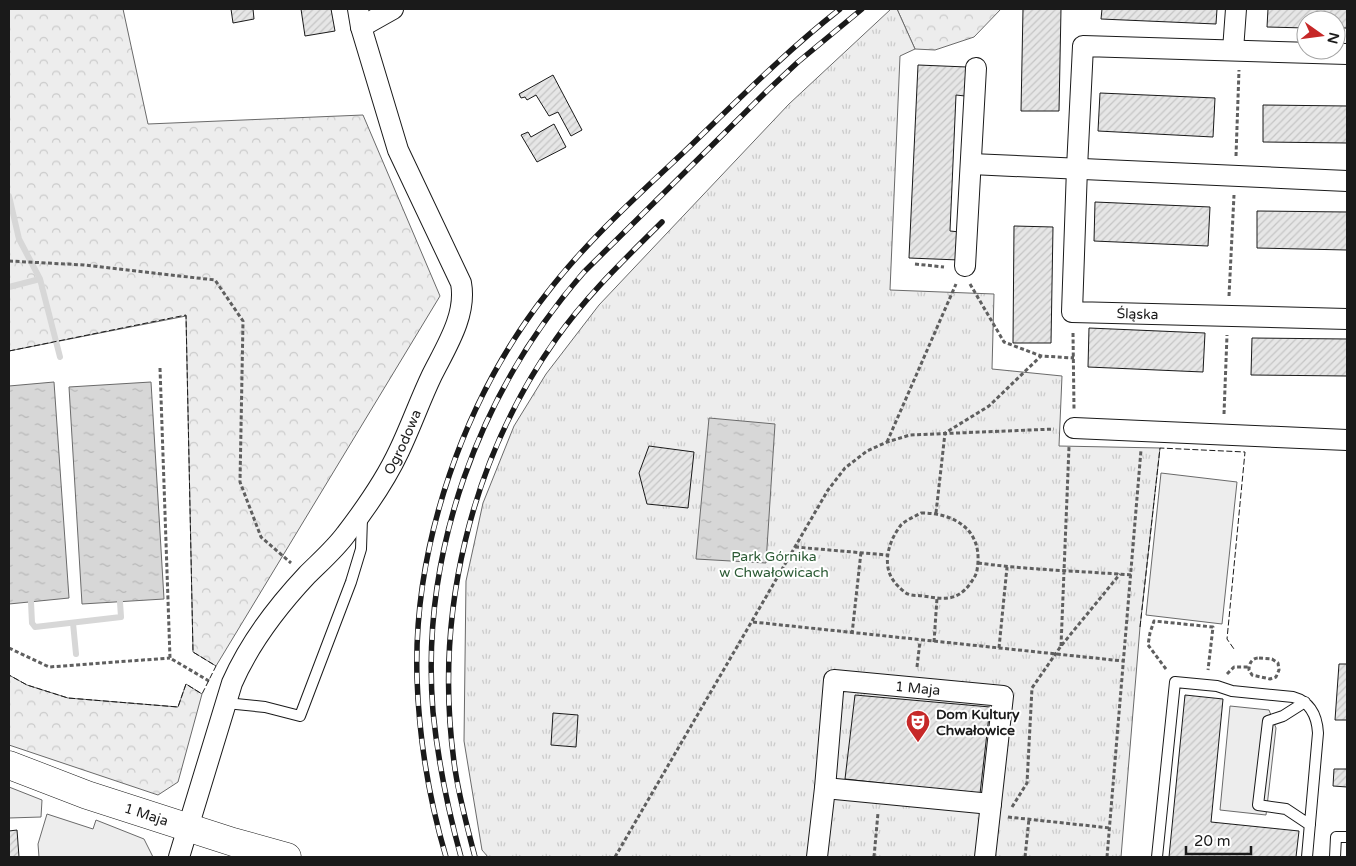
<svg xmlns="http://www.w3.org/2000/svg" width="1356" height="866" font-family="'Varela Round',sans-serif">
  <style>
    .built { fill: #ededed; stroke: #6a6a6a }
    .forest { fill: url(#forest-crowns); stroke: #6a6a6a }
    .park { fill: url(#park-tufts); stroke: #6a6a6a }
    .water { fill: url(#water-ripples); stroke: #6a6a6a }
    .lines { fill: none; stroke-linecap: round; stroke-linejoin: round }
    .stream { stroke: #d7d7d7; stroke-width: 6 }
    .building { fill: url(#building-hatch); stroke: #1a1a1a }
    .lane-casing { stroke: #1a1a1a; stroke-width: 12 }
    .street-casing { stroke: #1a1a1a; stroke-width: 22 }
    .secondary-casing { stroke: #1a1a1a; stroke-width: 29 }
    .path { stroke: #5f5f5f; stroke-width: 3; stroke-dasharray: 4 2.5; stroke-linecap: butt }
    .lane { stroke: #fff; stroke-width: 10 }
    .street { stroke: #fff; stroke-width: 20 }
    .secondary { stroke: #fff; stroke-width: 28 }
    .rail-casing { stroke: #1a1a1a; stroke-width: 5.5 }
    .rail { stroke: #fff; stroke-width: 4; stroke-dasharray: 11; stroke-linecap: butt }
    .fence { stroke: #1a1a1a; stroke-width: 1; stroke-dasharray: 6 2.5; stroke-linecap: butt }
    .labels { text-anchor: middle; stroke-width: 4; stroke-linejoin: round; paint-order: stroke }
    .street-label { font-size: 14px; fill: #1a1a1a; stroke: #fff }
    .park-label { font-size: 14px; fill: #2b5a34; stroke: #fff }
    .poi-label { font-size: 14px; font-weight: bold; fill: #1a1a1a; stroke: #fff; text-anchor: start }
  </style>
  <defs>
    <pattern id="forest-crowns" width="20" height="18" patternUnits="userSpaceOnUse" patternTransform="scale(1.25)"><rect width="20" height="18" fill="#ededed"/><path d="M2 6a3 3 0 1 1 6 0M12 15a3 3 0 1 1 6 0" fill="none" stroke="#cbcbcb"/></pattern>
    <pattern id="park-tufts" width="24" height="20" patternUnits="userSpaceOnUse" patternTransform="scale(1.25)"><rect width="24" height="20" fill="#ededed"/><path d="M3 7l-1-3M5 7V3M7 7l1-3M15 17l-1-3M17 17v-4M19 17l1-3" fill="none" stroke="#cbcbcb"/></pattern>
    <pattern id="water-ripples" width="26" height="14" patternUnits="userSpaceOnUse" patternTransform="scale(1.25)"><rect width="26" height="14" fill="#d7d7d7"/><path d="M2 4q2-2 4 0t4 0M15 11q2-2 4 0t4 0" fill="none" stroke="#b8b8b8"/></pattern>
    <pattern id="building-hatch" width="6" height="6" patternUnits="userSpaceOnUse" patternTransform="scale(1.25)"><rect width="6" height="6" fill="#e6e6e6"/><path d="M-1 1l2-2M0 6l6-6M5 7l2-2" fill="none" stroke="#c5c5c5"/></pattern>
  </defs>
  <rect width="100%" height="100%" fill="#fff"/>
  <!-- built -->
  <path class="built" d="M1161,473L1237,482L1222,624L1146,615Z
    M1230,706L1269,710L1276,728L1266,815L1220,810Z
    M9,787L42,800L41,817L9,818Z
    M47,814L93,829L96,820L144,839L153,857H39L38,844Z"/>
  <!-- forest -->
  <path class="forest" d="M9,9H123L148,124L363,115L440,296L216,666L193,652L186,316L9,351Z
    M897,9H1001L974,37L935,50L915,49Z
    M9,675L27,685L68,698L178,707L186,684L202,694L178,782L158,795L9,745Z"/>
  <!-- park -->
  <path class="park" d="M891,9H897L915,49L900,56L890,290L994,294L992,369L1062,376L1059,446L1160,448L1140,627L1121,857H488L482,850L464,741L466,581L483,503L514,426L546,374L599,305L789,104Z"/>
  <!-- water -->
  <path class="water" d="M54,382L69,598L9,604V386Z
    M151,382L164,599L82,604L69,387Z
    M709,418L775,424L766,563L696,559Z"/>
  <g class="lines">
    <!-- stream -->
    <path class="stream" d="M9,196L19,239L40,279L60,357
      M9,287L40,279
      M31,602L32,623L35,627L121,617L120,602
      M73,623L76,654"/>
  </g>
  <!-- building -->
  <path class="building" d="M231,9H253L254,19L233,23Z
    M301,9H331L335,31L305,36Z
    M1023,9H1061L1059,111H1021Z
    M1102,9H1217L1216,24L1101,19Z
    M1268,9H1347V28H1336V20H1306V28L1267,27Z
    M918,65L967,67L965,96L956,95L950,231L960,232L959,260L909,258Z
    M553,75L582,130L571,136L558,112L549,116L536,95L527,100L525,97L521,98L519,94Z
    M1100,93L1215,98L1213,137L1098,131Z
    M1263,105L1347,106V143L1263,142Z
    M554,124L566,147L537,162L521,135L528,132L531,137Z
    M1095,202L1210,207L1208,246L1094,241Z
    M1257,211L1347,212V250L1257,248Z
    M1014,226L1053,227L1051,343H1013Z
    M1089,328L1205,333L1203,372L1088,367Z
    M1252,338L1347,339V376L1251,375Z
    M649,446L694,452L688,508L647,504L639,473Z
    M1339,664H1347V720H1335Z
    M855,695L990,707L980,794L845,779Z
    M1185,695L1223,699L1211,822L1299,831L1296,857H1169Z
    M553,713L578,715L576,747L551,745Z
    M1334,769H1347V787L1333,786Z
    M17,830L19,857H9V831Z"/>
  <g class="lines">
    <defs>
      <path id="lane" d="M1305,702L1283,716L1268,721L1258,805L1286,809L1310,825
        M226,703L265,707L300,716L351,582L361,549L362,518
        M1157,857L1175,682L1217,686L1232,691L1293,697C1311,702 1317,716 1318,733L1307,857
        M1335,857L1336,837H1347"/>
      <g id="street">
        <path d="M361,27L393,9"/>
        <path d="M1233,50L1236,9"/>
        <path id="s1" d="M1347,54L1083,46L1077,168L1072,312L1347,319"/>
        <path d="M971,164L1347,181"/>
        <path d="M965,266L976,68"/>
        <path d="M1074,428L1347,440"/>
        <path d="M825,788L991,804"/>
        <path id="s2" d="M179,857L232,683C250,642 276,608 307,575C320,562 335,549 346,534C366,508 385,481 399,451C411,426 420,400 432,375C446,347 467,315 461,283L398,150L361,27L358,9"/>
        <path id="s3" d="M817,857L825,788L834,680L1003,696L985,857"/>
      </g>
      <g id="secondary">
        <path id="s4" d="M9,765L87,795L233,842L287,857"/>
      </g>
    </defs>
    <!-- lane casing -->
    <use href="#lane" class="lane-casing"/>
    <!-- street casing -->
    <use href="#street" class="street-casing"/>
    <!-- secondary casing -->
    <use href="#secondary" class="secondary-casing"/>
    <!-- path -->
    <path class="path" d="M1236,156L1239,70
      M9,261L84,265L215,280L243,321L240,482L261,537L291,563
      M915,264L944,267
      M970,284L1004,342L1041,356
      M1229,296L1234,195
      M1073,333L1074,409
      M160,368L170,658L209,681
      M1224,414L1227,335
      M887,442L956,284
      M921,513C956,513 984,531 977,570C976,576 973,579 970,584C956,602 944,599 923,596C918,595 912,596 908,594C905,593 901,589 899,587C880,570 887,543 901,525C906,520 914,517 921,513Z
      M936,513L945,433L989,406L1041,356L1074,358
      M795,547L887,555
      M978,563C1029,570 1081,571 1132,575
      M753,622L1123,661
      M852,634L861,552
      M934,642L937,598
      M1061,646L1069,447
      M9,648L49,667L170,658
      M999,648L1007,567
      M1259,658L1272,659L1278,663L1279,670L1276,677L1270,679L1252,675L1249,670C1249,663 1252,658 1259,658Z
      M917,667L920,641
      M1166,669L1148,645L1150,633L1154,621L1213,627L1208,670
      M1227,674L1234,667H1249
      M1012,807L1027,783L1032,688L1061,646L1120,574
      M1008,817L1110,828
      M615,857L828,490L845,468L867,451L887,442L910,435L1054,429
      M874,857L878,813
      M1025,857L1029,819
      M1107,857L1141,450"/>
    <!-- lane -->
    <use href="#lane" class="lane"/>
    <!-- street -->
    <use href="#street" class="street"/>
    <!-- secondary -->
    <use href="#secondary" class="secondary"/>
    <defs>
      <path id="rail" d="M446,857C429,799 419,740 417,678C413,545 464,398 547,293C587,241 636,197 684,152C735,103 784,53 840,9
        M461,857C448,810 438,761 433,712C420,552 479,392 584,272L768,90L798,62L862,9
        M475,857C467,826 458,794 454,762C434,614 470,461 556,339C586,296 625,259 662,222"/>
    </defs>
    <!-- rail casing -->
    <use href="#rail" class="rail-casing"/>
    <!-- rail -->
    <use href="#rail" class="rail"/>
    <!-- fence -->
    <path class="fence" d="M9,351L186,315L193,652L216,666L202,694L186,684L178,707L68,698L27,685L9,675
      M1140,627L1160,448L1245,452L1227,639L1234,649"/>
  </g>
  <!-- icons -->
  <defs>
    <symbol id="theatre-pin" viewBox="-11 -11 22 30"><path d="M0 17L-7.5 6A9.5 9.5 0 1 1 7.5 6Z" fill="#c62828" stroke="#fff"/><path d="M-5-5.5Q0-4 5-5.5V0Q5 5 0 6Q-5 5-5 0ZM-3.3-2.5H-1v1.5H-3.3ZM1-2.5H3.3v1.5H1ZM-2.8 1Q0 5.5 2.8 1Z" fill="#fff"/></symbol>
  </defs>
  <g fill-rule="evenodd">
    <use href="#theatre-pin" x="904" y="708" width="28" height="38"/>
  </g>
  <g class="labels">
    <!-- street labels -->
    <g class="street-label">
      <text dy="5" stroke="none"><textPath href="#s1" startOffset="596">Śląska</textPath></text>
      <text dy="5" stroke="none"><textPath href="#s2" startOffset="479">Ogrodowa</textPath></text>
      <text dy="5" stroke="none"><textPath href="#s3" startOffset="262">1 Maja</textPath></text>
      <text dy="5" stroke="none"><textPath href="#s4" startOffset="146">1 Maja</textPath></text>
    </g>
    <!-- park labels -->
    <g class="park-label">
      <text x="774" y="561">Park Górnika<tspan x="774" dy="16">w Chwałowicach</tspan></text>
    </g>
    <!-- poi labels -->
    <g class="poi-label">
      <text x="936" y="719">Dom Kultury<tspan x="936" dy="16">Chwałowice</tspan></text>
    </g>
  </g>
  <!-- border -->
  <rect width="1356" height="866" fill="none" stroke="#1a1a1a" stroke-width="20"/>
  <!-- north arrow -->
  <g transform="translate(1321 35) rotate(104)"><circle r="24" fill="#ffffff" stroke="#a3a3a3"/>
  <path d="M0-4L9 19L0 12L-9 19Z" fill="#c62828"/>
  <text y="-8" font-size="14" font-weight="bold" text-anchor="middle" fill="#1a1a1a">N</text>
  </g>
  <!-- scale -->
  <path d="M1186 846v8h65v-8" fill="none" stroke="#1a1a1a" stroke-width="2.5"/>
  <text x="1194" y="846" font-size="15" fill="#1a1a1a" stroke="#ffffff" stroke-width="4" paint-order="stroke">20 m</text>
</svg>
